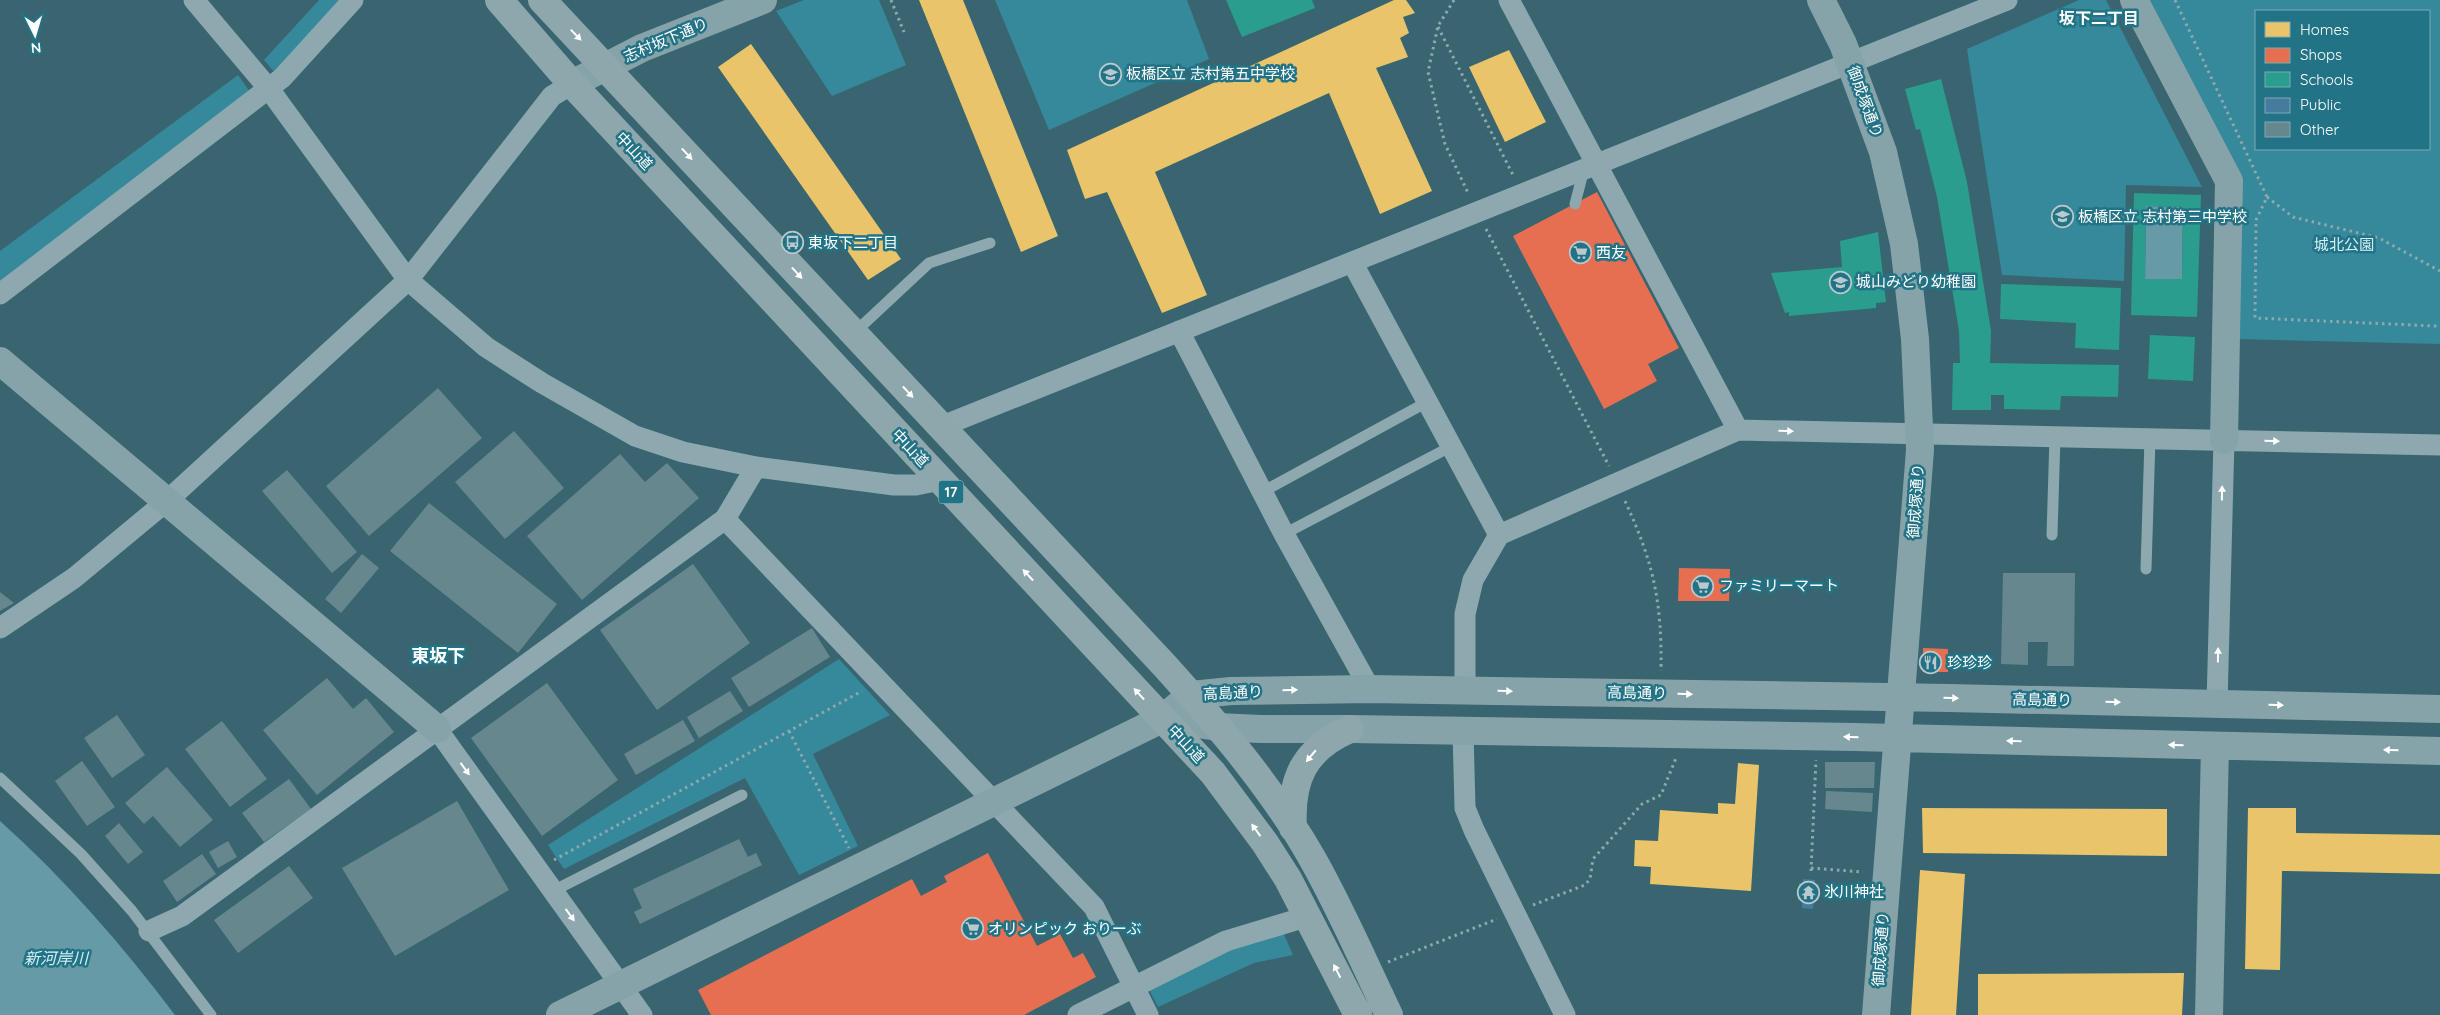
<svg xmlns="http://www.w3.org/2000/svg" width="2440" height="1015" font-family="Quicksand,'Noto Sans JP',sans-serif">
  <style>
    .green { fill: #36889b; fill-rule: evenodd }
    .water { fill: #669aa6 }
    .homes { fill: #e9c46a }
    .shops { fill: #e76f51 }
    .schools { fill: #2a9d8f; fill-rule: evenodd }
    .public { fill: #457b9d }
    .building { fill: #67878e }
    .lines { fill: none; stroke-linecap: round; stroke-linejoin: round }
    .path { stroke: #8da8af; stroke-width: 3; stroke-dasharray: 2.5 4; stroke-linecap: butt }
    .lane { stroke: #8da8af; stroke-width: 11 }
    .street { stroke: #8da8af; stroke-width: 21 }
    .secondary { stroke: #87a3aa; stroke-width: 28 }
    .highway { stroke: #8da7ad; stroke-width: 28 }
    .path-bridge { stroke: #8da8af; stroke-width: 3; stroke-dasharray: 2.5 4; stroke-linecap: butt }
    .oneway { fill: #fff }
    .labels { text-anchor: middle; stroke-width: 5; stroke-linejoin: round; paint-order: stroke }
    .shield { fill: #237386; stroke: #bdd5db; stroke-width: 1 }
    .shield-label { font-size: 14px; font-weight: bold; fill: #fff }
    .street-label { font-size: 15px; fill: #fff; stroke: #237386 }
    .poi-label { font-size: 15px; fill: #fff; stroke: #237386; text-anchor: start }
    .park-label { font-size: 15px; fill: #d2f0f7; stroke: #237386 }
    .neighbourhood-label { font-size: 16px; font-weight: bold; fill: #fff; stroke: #237386 }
    .water-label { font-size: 16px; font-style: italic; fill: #d6f1f6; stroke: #237386 }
    .quarter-label { font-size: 18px; font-weight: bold; fill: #fff; stroke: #237386 }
  </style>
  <rect width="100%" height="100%" fill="#396570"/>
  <!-- green -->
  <path class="green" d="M319,0H345L276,74L264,60Z
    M804,0H879L906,65L832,96L776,11Z
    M995,0H1187L1209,59L1049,130Z
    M2079,0H2106L2202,187L2126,185L2124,281L2002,275L1967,49Z
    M2147,0H2440V344L2237,339L2242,180ZM2256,11H2429V149H2256Z
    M238,75L250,92L0,282V251Z
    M839,659L890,715L813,754L858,846L799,875L745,778L564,869L548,845Z
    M1283,932L1293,955L1254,963L1158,1007L1147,986L1230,946Z"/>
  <!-- water -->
  <path class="water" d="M2146,206L2183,207L2182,279H2145Z
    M0,821C65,879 123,946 175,1015H0Z"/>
  <!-- homes -->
  <path class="homes" d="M919,0H963L1058,236L1021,252Z
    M1394,0H1406L1415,13L1403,17L1409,33L1400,38L1408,57L1376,68L1432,191L1380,214L1329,93L1155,172L1207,295L1162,313L1107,192L1085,199L1067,150Z
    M751,44L901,259L868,280L718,67Z
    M1509,50L1546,122L1505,142L1469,67Z
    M1738,763L1759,765L1751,891L1650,884L1651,867L1634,866L1635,840L1658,841L1660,810L1718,814V803L1735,804Z
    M1922,808L2167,809V856L1923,853Z
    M2248,808H2296V833L2440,835V874L2282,871L2280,970L2245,969Z
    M1920,870L1965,874L1956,1015H1911Z
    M2184,973L2182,1015H1978V974Z"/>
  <!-- shops -->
  <path class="shops" d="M1597,192L1679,348L1648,364L1657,381L1604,409L1513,236Z
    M1679,568L1730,569L1729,601H1678Z
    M1923,648L1948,649V672H1923Z
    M988,853L1037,946L1060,934L1073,958L1083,953L1096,977L1024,1015H711L698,990L912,879L921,896L947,882L944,876Z"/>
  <!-- schools -->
  <path class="schools" d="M1226,0H1312L1315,8L1242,37Z
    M1941,79L1967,182L1991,331L1990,363L2119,365L2118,397L2061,396L2060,410L2004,409V395H1991V410H1952L1953,363H1960L1959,331L1937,197L1920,129L1916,130L1905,89Z
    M2134,193L2201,195L2197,317L2131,315ZM2146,206L2183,207L2182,279H2145Z
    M1878,232L1886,302L1876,303V308L1789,316V312L1785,313L1771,273L1842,267L1840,241Z
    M2001,284L2121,288L2119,350L2075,348L2076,323L2000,319Z
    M2150,335L2195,337L2193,381L2148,379Z"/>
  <!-- public -->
  <path class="public" d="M1803,879L1815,880V884H1819L1818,901L1814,900L1813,909L1802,908V900H1798L1799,883H1803Z"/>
  <!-- building -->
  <path class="building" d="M438,388L482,438L369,536L326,486Z
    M514,431L564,488L505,539L455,482Z
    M620,454L645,482L667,463L699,498L582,600L527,536Z
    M287,470L357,552L332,573L262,491Z
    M429,503L557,604L518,653L390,551Z
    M362,554L379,568L341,613L325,599Z
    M693,564L750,643L657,710L600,630Z
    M2003,573H2075L2074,666H2047L2048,642H2028V665L2001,664Z
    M0,592L14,603L0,611Z
    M812,628L830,657L749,707L731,678Z
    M327,678L353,709L366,698L394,732L317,795L263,730Z
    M547,683L618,780L542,836L471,738Z
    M730,691L743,711L699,738L687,717Z
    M117,715L145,755L112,778L84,738Z
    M683,720L695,741L636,775L624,754Z
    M222,721L267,779L230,807L185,749Z
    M82,761L115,807L87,826L55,781Z
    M1825,762H1875L1874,788H1825Z
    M167,767L213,820L180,847L153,816L144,824L125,803Z
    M289,779L311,809L264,842L242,813Z
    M1826,791L1873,793L1872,812L1825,809Z
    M457,801L509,890L395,956L342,868Z
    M119,823L143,852L128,864L105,836Z
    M739,839L748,857L756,853L762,865L640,924L634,912L642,908L633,889Z
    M228,841L237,857L218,868L209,852Z
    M202,854L216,874L177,902L163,881Z
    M289,866L313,898L238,953L214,920Z"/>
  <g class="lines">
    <!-- path -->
    <path class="path" d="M891,0L904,32
      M1454,0L1438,26L1428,72L1445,144L1469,195
      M2175,0L2267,197L2256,220L2255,318L2435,326L2440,324
      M1438,27L1513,175
      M2267,197L2293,217L2379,238L2440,271
      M1486,229L1609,466
      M1625,501C1654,564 1662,602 1661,671
      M789,731L849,848
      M554,860L862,691
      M1811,868L1863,872
      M1811,871L1816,760
      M1533,905L1585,885L1590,879L1593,859L1642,804L1661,795L1676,758
      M1388,962L1497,919"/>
    <!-- lane -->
    <path class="lane" d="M1575,204L1584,169
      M853,334L929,263L990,243
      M1262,492L1429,401
      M1284,534L1452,446
      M2052,535L2055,437
      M2146,569L2150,439
      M0,778L81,854L132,911L211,1015
      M553,891L742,795"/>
    <!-- street -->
    <path class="street" d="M194,0L269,89L408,280L486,347L542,383L635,436L683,452L756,467L894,485H916L940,480
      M1509,0L1738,430
      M1352,262L1499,535
      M0,294L282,78L353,0
      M1179,331L1284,534L1370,689
      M940,427L2007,0
      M725,519L1094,907L1148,1015
      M0,628L74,578L168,500L408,280L552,96L572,84
      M1465,691V614L1473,580L1499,535L1738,430L2440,445
      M2217,704L2224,440
      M437,729L642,1015
      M1463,731L1465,808L1474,830L1565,1015
      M149,931L182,916L725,519L756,467
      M1078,1015L1226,941L1309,916"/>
    <!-- secondary -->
    <path class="secondary" d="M1821,0L1843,44L1883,152L1904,244L1915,339L1920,450L1876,1015
      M2134,0L2229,181L2224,440
      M572,84L642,48L763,0
      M0,361L437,729
      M1162,719L1218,727L1260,729H1350L1854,737L2440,751
      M560,1015L1162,719L1191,695L1231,691L1370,689L1949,698L2440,709
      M2209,1015L2215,746"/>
    <!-- highway -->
    <path class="highway" d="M499,0L572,84L1213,773L1265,843L1288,879L1358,1015
      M542,0L1165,666C1218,725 1273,789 1312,858C1341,909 1364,963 1389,1015
      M1293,828C1290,779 1304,749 1350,729"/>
    <!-- path-bridge -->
    <path class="path-bridge" d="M1344,1015L1393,990"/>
  </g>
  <!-- one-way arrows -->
  <defs><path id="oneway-solid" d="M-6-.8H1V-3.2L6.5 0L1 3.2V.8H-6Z" transform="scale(1.25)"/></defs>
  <g class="oneway">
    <use href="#oneway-solid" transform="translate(576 35) rotate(46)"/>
    <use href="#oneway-solid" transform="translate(687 154) rotate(47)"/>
    <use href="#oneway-solid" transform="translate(797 273) rotate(47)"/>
    <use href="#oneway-solid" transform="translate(908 392) rotate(47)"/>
    <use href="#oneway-solid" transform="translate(1786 431) rotate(1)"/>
    <use href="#oneway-solid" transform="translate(2272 441) rotate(1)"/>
    <use href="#oneway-solid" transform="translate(2222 493) rotate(-89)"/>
    <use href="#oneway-solid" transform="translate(1028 575) rotate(-133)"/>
    <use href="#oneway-solid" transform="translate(2218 655) rotate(-89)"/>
    <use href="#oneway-solid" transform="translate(1290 690) rotate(-1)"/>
    <use href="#oneway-solid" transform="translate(1505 691) rotate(1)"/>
    <use href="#oneway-solid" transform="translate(1139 694) rotate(-133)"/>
    <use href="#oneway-solid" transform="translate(1685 694) rotate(1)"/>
    <use href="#oneway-solid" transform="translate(1951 698) rotate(2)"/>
    <use href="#oneway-solid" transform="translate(2113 702) rotate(1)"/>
    <use href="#oneway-solid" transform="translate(2276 705) rotate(1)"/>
    <use href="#oneway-solid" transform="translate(1851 737) rotate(-179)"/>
    <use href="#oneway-solid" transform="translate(2014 741) rotate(-178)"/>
    <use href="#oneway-solid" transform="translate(2176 745) rotate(-178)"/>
    <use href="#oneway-solid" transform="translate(2391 750) rotate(-179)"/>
    <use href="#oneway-solid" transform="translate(1311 756) rotate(130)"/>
    <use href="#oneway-solid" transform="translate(465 769) rotate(54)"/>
    <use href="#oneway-solid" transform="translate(1256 830) rotate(-126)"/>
    <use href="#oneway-solid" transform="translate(570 915) rotate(54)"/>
    <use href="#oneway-solid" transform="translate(1337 971) rotate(-117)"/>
  </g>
  <!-- icons -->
  <defs>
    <symbol id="school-ring" viewBox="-11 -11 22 22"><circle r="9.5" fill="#237386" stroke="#bac9cd" stroke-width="1.5"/><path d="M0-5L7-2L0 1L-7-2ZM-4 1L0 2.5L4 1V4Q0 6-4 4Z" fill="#bac9cd"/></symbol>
    <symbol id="bus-ring" viewBox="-11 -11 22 22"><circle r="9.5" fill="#237386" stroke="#bac9cd" stroke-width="1.5"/><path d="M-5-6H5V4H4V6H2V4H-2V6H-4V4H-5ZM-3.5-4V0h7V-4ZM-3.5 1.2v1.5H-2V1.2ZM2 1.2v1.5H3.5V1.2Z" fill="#bac9cd"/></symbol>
    <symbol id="supermarket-ring" viewBox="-11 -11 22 22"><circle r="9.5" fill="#237386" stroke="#bac9cd" stroke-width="1.5"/><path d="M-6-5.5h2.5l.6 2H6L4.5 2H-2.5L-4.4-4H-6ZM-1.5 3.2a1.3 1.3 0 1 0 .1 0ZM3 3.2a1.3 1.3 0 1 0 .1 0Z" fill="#bac9cd"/></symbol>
    <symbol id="restaurant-ring" viewBox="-11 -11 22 22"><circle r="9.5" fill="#237386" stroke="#bac9cd" stroke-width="1.5"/><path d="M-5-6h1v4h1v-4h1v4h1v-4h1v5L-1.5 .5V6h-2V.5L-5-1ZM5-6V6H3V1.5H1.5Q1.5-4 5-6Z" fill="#bac9cd"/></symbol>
    <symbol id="temple-ring" viewBox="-11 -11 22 22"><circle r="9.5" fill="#237386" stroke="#bac9cd" stroke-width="1.5"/><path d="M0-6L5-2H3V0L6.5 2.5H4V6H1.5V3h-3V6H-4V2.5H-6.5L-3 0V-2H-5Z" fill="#bac9cd"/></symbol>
  </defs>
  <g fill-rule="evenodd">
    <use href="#school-ring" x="1098" y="62" width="25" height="25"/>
    <use href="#school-ring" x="2050" y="204" width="25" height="25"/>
    <use href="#bus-ring" x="780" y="230" width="25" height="25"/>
    <use href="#supermarket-ring" x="1568" y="240" width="25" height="25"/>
    <use href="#school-ring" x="1828" y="270" width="25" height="25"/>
    <use href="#supermarket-ring" x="1690" y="574" width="25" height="25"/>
    <use href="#restaurant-ring" x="1918" y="650" width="25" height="25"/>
    <use href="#temple-ring" x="1796" y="880" width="25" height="25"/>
    <use href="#supermarket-ring" x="960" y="916" width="25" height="25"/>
  </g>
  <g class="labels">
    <!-- shield labels -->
    <rect class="shield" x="938.5" y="480.5" width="25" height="23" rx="4"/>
    <g class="shield-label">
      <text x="951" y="497">17</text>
    </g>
    <!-- street labels -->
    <g class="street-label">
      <text transform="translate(666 40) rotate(-23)" y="5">志村坂下通り</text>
      <text transform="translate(1865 102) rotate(70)" y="5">御成塚通り</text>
      <text transform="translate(634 151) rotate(47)" y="5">中山道</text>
      <text transform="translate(910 448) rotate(47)" y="5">中山道</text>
      <text transform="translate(1916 501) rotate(-86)" y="5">御成塚通り</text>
      <text transform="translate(1233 693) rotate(-3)" y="5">高島通り</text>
      <text transform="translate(1637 693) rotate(1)" y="5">高島通り</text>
      <text transform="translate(2042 700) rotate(1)" y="5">高島通り</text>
      <text transform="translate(1186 744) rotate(47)" y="5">中山道</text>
      <text transform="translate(1881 949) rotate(-86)" y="5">御成塚通り</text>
    </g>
    <!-- poi labels -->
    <g class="poi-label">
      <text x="1126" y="79">板橋区立 志村第五中学校</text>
      <text x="2078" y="222">板橋区立 志村第三中学校</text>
      <text x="808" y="248">東坂下二丁目</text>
      <text x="1596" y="258">西友</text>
      <text x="1856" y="287">城山みどり幼稚園</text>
      <text x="1719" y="591">ファミリーマート</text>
      <text x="1947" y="668">珍珍珍</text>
      <text x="1824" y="897">氷川神社</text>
      <text x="988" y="934">オリンピック おりーぶ</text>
    </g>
    <!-- park labels -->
    <g class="park-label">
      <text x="2344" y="250">城北公園</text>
    </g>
    <!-- neighbourhood labels -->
    <g class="neighbourhood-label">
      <text x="2099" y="24">坂下二丁目</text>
    </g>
    <!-- water labels -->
    <g class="water-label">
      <text x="56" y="964">新河岸川</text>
    </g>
    <!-- quarter labels -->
    <g class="quarter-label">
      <text x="438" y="662">東坂下</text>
    </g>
  </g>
  <!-- legend -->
  <rect x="2255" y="10" width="175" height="140" fill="#237386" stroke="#7babb6"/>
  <rect x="2265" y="22" width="25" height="15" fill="#e9c46a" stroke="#7babb6"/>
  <text x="2300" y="35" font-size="15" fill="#ffffff">Homes</text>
  <rect x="2265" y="48" width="25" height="15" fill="#e76f51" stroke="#7babb6"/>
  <text x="2300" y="60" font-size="15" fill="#ffffff">Shops</text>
  <rect x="2265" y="72" width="25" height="15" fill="#2a9d8f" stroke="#7babb6"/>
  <text x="2300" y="85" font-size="15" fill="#ffffff">Schools</text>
  <rect x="2265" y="98" width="25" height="15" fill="#457b9d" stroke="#7babb6"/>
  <text x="2300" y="110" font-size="15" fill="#ffffff">Public</text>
  <rect x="2265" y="122" width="25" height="15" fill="#67878e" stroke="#7babb6"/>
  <text x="2300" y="135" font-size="15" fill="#ffffff">Other</text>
  <!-- north arrow -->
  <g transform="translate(35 35) rotate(175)" stroke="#237386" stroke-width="4" paint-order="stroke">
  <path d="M0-4L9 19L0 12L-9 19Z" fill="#ffffff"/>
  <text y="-8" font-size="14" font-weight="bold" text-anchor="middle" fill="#ffffff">N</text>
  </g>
</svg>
